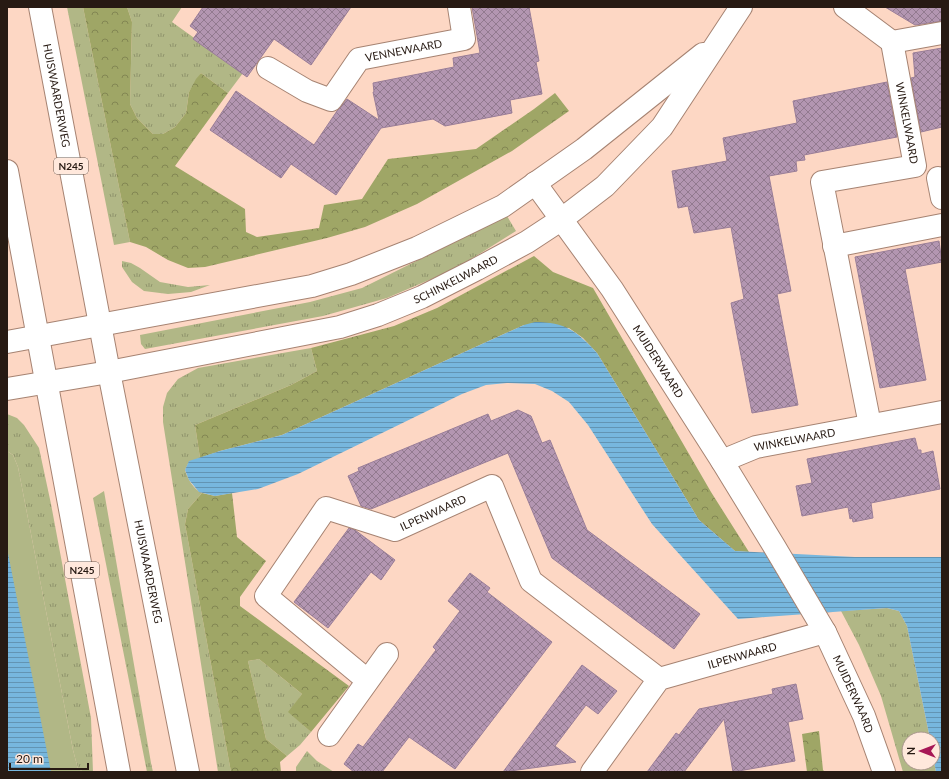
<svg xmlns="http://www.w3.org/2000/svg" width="949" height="779" font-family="Lato,sans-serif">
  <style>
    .grass { fill: url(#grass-tufts) }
    .forest { fill: url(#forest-crowns) }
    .park { fill: #b1b786 }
    .water { fill: url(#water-rules) }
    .building { fill: url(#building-cross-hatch); stroke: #9a7e98 }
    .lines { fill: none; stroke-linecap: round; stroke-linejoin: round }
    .minor-casing { stroke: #a68372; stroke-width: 24 }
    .highway-casing { stroke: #a68372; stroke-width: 24 }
    .minor { stroke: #fff; stroke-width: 22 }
    .highway { stroke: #fff; stroke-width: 22 }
    .labels { text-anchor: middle; stroke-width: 3.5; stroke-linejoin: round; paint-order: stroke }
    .shield { fill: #ffe8dc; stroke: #68584f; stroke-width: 1 }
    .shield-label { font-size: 10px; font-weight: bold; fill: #271a13 }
    .street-label { font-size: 11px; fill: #271a13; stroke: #ffe8dc }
  </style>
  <defs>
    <pattern id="grass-tufts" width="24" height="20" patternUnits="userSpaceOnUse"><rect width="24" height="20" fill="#b1b786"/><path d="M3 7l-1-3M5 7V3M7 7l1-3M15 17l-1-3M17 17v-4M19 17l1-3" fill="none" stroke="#90946c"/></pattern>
    <pattern id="forest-crowns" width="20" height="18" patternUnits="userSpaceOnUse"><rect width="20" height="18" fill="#9fa666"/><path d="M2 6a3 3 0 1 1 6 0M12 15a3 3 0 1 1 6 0" fill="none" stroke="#828653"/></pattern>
    <pattern id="water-rules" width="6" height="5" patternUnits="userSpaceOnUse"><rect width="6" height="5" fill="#77b7de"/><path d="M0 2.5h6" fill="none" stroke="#6294b3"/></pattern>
    <pattern id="building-cross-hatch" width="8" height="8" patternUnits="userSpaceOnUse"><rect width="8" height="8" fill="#b396b1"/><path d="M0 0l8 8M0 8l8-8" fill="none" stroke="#927a8f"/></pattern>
  </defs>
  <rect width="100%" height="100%" fill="#fdd7c4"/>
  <!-- grass -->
  <path class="grass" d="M67,7H83L130,242L114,245Z
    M127,7H182L172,22L243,73L228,93L201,73L189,92L186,113L175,127L163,134H153L137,118L130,104L132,22Z
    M507,216L516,231L457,268L387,298L323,316L145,349L141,344L140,335L310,302L362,288Z
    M122,261L131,263L140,268L160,282L188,287L210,285L191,292L168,294L144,291L132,282L122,267Z
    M311,348L317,371L291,385L195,425L200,458L189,462L185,470C188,479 193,489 202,493L188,509L185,524L231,772H218L163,422V407L167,393L178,379L198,368Z
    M7,414L17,418L24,425L39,448L51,504L91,718L93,772H84L78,769L73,750L18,467L13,455L7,451Z
    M104,491L151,763L153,772H147L93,498Z
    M887,608L899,611L907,626L930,739H909V763H933V756L936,772H903L881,696L859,645L841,611Z
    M259,659L302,694L289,712L311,732L300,745L287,756L266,739L248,661Z
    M307,751L317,761L334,772H296V767Z"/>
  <!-- forest -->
  <path class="forest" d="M83,7H127L132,22L130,104L137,118L153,134H163L175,127L186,113L189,92L196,79L201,73L228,93L175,166L245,209L246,232L257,237L319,228L324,205L362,199L388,159L476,149L534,109L555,93L569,111L512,151L417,204L365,227L327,238L205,267L188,268L168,260L146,247L130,242Z
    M534,256L553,272L593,288L711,492L749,552L735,551L699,520L597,353L583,338L569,328L524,325L282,435L220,451L200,458L195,425L291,385L317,371L311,348L394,326L437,308Z
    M202,493L215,496L232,493L237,537L266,561L240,597V606L349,686L311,732L288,712L302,694L259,659L248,661L266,739L287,756L280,762L281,772H231L185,524L188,509Z
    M819,731L823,770L825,772H807L802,734Z"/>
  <!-- park -->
  <path class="park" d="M7,451L13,455L18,467L73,750L78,769L84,772H7Z"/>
  <!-- water -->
  <path class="water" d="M535,322C565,322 577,331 597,353L699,520L735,551L855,557H942V772H936L933,756V739H930L907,626L899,611L887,608L738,619L652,524L588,425L569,402L552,391L535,384L507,383L486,385L462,394L298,474L258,489L215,496L199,492L189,480L185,470L189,461L220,451L282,435L524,325Z
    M7,548L51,772H7Z"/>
  <!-- building -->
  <path class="building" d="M203,7H351L311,65L274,39L247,77L193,39L198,32L190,26Z
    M472,7H529L539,61L536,62L542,94L510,100L512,113L445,126L433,119L381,128L336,195L291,164L281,178L210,130L236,91L314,145L337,111L347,99L379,120L373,92H374L373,83L454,67L453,58L480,53Z
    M885,7H942V21L915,25Z
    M942,48V127L921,132L911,78L915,77L913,53Z
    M887,82L897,137L804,155L805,160L796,161L797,171L769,176L791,291L777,294L798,405L752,413L731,303L744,299L731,227L694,233L688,206L678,208L672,171L727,161L723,138L797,123L793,101Z
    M939,241L942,262L905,269L926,380L880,388L855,257Z
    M518,410L531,416L542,443L550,440L587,530L700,614L674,649L552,558L508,453L371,509L361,506L348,476L359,471L358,468L488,414L491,421Z
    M915,438L918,450H921V454L933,451L940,489L871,503L873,518L853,522L852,518L850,519L848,507L802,516L796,486L812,483L807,459Z
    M349,528L355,530L395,560L381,580L371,572L328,628L294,602Z
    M470,573L490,588L487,592L552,642L455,769L409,737L382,772H354L344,764L358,744L363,747L436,650L433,647L460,611L448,601Z
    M582,665L617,691L598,714L586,705L555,746L576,762L503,772Z
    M796,684L803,719L788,722L795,761L733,772L724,719L684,772H647L676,733L679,735L699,709L773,694L772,689Z"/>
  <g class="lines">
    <defs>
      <g id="minor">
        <path id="s1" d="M845,7L892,42L915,166L822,182L870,425"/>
        <path d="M892,42L942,33"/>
        <path id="s2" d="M268,68L307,91L331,100L359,59L464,39L459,7"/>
        <path d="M938,178L942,198"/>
        <path id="s3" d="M535,183L612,289L722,461L774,546L825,632L864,716L884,772"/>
        <path d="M834,246L942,225"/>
        <path d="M7,342L312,286L351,274L417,248L503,206L584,149L703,54"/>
        <path id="s4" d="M7,389L109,372L340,327L378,315L422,297L477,269L527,242L562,219L605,186L662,127L741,7"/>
        <path id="s5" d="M722,461L756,447L942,412"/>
        <path id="s6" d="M367,680L266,596L326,508L395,530L492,486L531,581L659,679"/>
        <path d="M329,735L387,654"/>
        <path id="s7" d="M592,772L659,679L825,632"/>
      </g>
      <g id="highway">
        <path id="s8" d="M40,7L109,372L188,772"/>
        <path d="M7,171L119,772"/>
      </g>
    </defs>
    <!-- minor casing -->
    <use href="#minor" class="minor-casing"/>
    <!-- highway casing -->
    <use href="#highway" class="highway-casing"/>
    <!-- minor -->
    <use href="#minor" class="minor"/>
    <!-- highway -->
    <use href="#highway" class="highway"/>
  </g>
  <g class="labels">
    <!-- shield labels -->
    <g class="shield">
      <rect x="54" y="158" width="34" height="16" rx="3"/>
      <rect x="65" y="562" width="34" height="16" rx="3"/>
    </g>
    <g class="shield-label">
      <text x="71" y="170">N245</text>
      <text x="82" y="574">N245</text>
    </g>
    <!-- street labels -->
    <g class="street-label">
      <text dy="4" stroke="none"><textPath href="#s2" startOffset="166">VENNEWAARD</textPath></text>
      <text dy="4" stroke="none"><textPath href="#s8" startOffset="90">HUISWAARDERWEG</textPath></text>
      <text dy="4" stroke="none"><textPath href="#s1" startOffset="141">WINKELWAARD</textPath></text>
      <text dy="4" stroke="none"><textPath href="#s4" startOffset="464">SCHINKELWAARD</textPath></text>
      <text dy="4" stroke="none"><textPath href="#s3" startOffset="217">MUIDERWAARD</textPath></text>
      <text dy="4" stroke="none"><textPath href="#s5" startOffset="76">WINKELWAARD</textPath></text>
      <text dy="4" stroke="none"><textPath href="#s6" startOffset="352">ILPENWAARD</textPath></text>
      <text dy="4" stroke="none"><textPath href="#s8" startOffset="575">HUISWAARDERWEG</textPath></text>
      <text dy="4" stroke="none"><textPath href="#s7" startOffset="201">ILPENWAARD</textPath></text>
      <text dy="4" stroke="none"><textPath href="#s3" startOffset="603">MUIDERWAARD</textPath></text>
    </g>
  </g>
  <!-- border -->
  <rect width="949" height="779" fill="none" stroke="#271a13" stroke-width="16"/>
  <!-- north arrow -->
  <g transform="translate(921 751) rotate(270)"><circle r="19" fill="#ffe8dc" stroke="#a9968c"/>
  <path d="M0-3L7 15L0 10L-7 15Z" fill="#a71756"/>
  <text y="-6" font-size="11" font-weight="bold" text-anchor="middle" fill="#271a13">N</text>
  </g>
  <!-- scale -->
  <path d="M10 763v6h78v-6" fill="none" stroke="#271a13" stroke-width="2"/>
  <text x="16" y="763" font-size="12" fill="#271a13" stroke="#ffe8dc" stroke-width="3" paint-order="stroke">20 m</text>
</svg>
